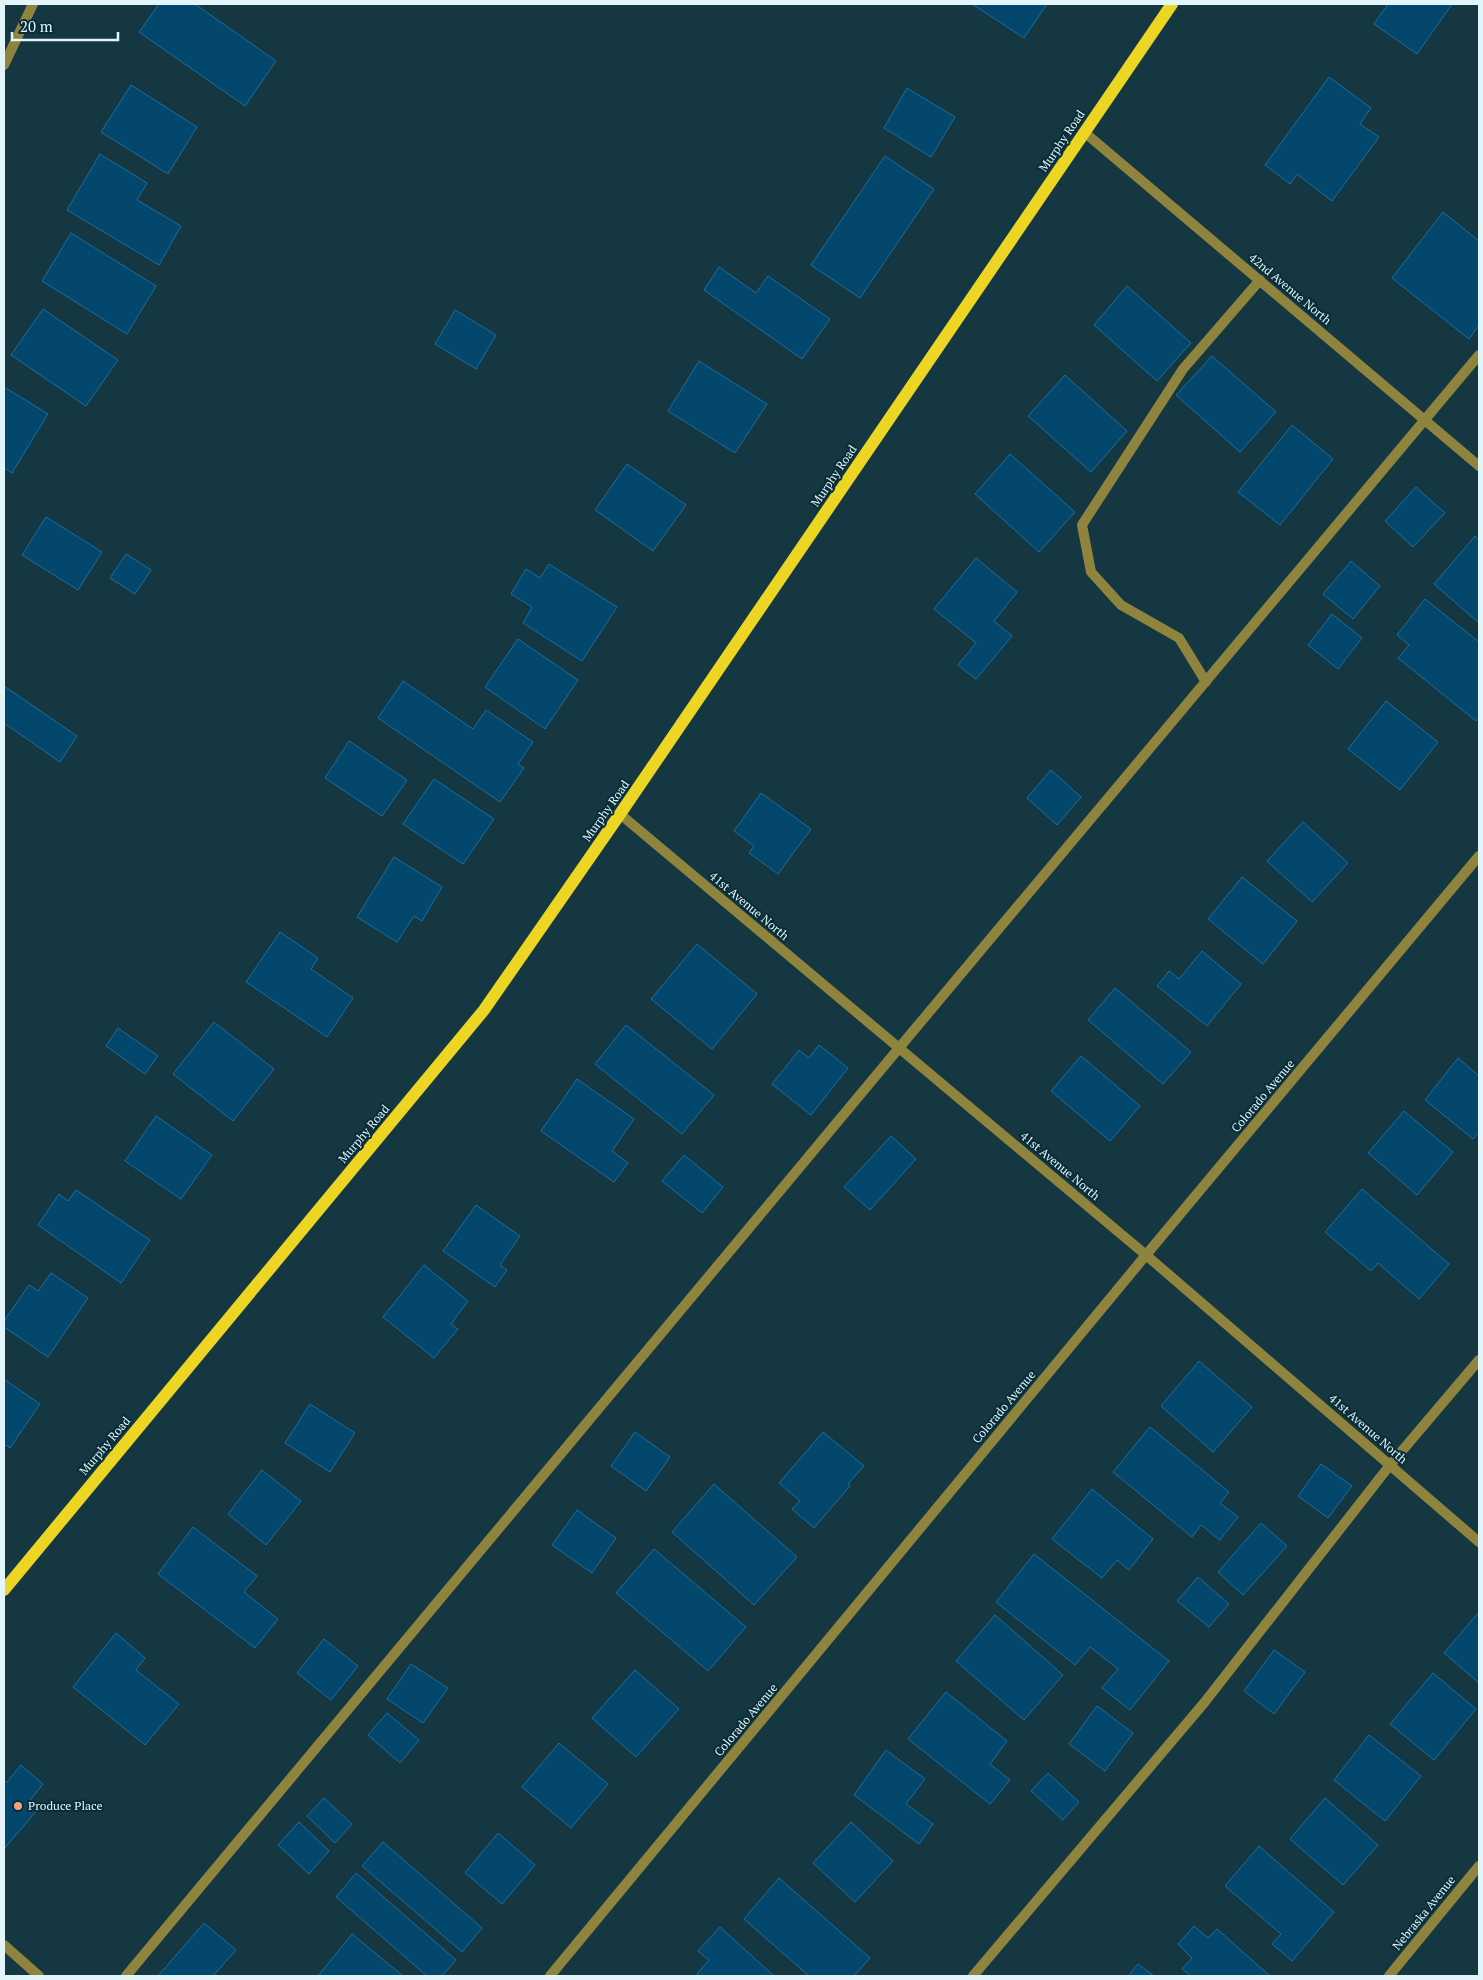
<svg xmlns="http://www.w3.org/2000/svg" width="1483" height="1980" font-family="'PT Serif',serif">
  <style>
    .building { fill: #03476c; stroke: #1c6ea0 }
    .lines { fill: none; stroke-linecap: round; stroke-linejoin: round }
    .lane { stroke: #8e843e; stroke-width: 10 }
    .street { stroke: #8e843e; stroke-width: 10 }
    .primary { stroke: #ecd523; stroke-width: 12 }
    .poi-dot { fill: #f2a081; stroke: #092d37; stroke-width: 2 }
    .labels { text-anchor: middle; stroke-width: 4; stroke-linejoin: round; paint-order: stroke }
    .street-label { font-size: 12px; fill: #e2f5fb; stroke: #092d37 }
    .poi-label { font-size: 12px; fill: #e2f5fb; stroke: #092d37; text-anchor: start }
  </style>
  <rect width="100%" height="100%" fill="#153742"/>
  <!-- building -->
  <path class="building" d="M159,4H195L276,61L245,106L139,32Z
    M972,4H1047L1024,38Z
    M1388,4H1452L1417,54L1374,24Z
    M1329,77L1371,108L1360,124L1379,137L1332,201L1297,174L1290,184L1265,165Z
    M131,85L197,127L168,174L101,132Z
    M907,88L955,117L931,157L884,128Z
    M100,154L147,183L137,200L181,226L159,265L67,210Z
    M885,156L934,189L860,298L811,265Z
    M1443,212L1479,241V325L1469,339L1392,278Z
    M71,233L156,286L127,334L42,281Z
    M719,267L756,293L768,276L830,319L802,359L704,290Z
    M1127,286L1191,343L1157,381L1094,325Z
    M43,309L118,360L86,406L11,355Z
    M455,310L496,335L476,369L435,344Z
    M1212,356L1276,412L1240,452L1176,395Z
    M699,361L767,404L735,453L668,411Z
    M1065,375L1127,431L1091,472L1028,416Z
    M4,387L48,414L12,473L4,468Z
    M1292,425L1333,459L1280,525L1238,492Z
    M1010,454L1075,512L1039,552L975,494Z
    M627,464L686,505L653,551L595,510Z
    M1416,487L1445,513L1413,547L1385,521Z
    M46,517L102,552L78,590L22,555Z
    M1475,536L1479,540V623L1434,584Z
    M126,554L151,570L135,594L110,578Z
    M976,558L1017,592L994,621L1012,636L976,679L958,665L976,643L934,609Z
    M1351,561L1380,586L1353,619L1323,594Z
    M549,564L617,607L582,661L523,623L532,607L511,594L526,569L540,578Z
    M1425,599L1479,642V717L1476,721L1398,658L1409,645L1397,635Z
    M1332,614L1362,638L1338,669L1308,645Z
    M518,639L578,680L545,729L485,687Z
    M403,681L473,729L486,710L533,742L518,764L524,768L500,802L378,718Z
    M4,686L77,736L60,762L4,723Z
    M1386,701L1438,742L1400,790L1348,749Z
    M349,741L407,780L382,816L325,778Z
    M1051,770L1081,797L1057,825L1027,798Z
    M434,779L494,819L463,864L403,824Z
    M761,793L811,829L778,874L749,853L754,846L734,831Z
    M1303,822L1348,863L1312,902L1267,861Z
    M394,857L442,887L422,921L414,916L397,942L357,917Z
    M1242,877L1297,921L1263,964L1208,919Z
    M280,932L318,958L311,969L353,998L327,1037L246,982Z
    M697,944L757,994L712,1049L651,999Z
    M1202,951L1241,984L1207,1026L1157,986L1169,971L1179,979Z
    M1115,988L1191,1052L1163,1084L1088,1020Z
    M214,1022L274,1069L233,1121L173,1074Z
    M626,1025L714,1095L682,1134L595,1064Z
    M118,1028L158,1056L145,1074L106,1046Z
    M819,1045L848,1068L811,1115L772,1084L799,1050L809,1058Z
    M1081,1056L1140,1106L1110,1141L1051,1091Z
    M1458,1058L1479,1076V1132L1473,1139L1425,1100Z
    M577,1079L634,1119L612,1151L628,1163L614,1182L541,1131Z
    M1404,1111L1453,1152L1417,1195L1368,1153Z
    M156,1116L212,1155L181,1199L125,1161Z
    M891,1136L916,1159L870,1210L844,1187Z
    M684,1155L723,1187L702,1213L662,1181Z
    M1362,1189L1449,1264L1419,1299L1378,1263L1371,1271L1325,1232Z
    M76,1190L150,1240L121,1283L38,1225L59,1194L68,1201Z
    M476,1205L520,1236L500,1265L507,1270L495,1287L443,1251Z
    M424,1265L468,1301L451,1324L458,1329L434,1358L383,1317Z
    M51,1273L88,1298L48,1357L4,1327V1321L29,1285L38,1291Z
    M1199,1361L1252,1407L1213,1452L1161,1406Z
    M4,1379L40,1404L10,1448L4,1444Z
    M310,1404L355,1433L330,1472L285,1443Z
    M1150,1427L1229,1492L1220,1503L1238,1517L1220,1540L1201,1525L1192,1537L1113,1472Z
    M635,1432L670,1457L646,1491L611,1466Z
    M823,1432L864,1466L848,1484L850,1486L814,1528L792,1509L800,1501L779,1483Z
    M1321,1464L1352,1486L1328,1518L1298,1496Z
    M262,1470L301,1501L266,1545L228,1514Z
    M714,1484L797,1557L754,1605L672,1532Z
    M1092,1489L1153,1539L1129,1570L1117,1560L1102,1578L1052,1539Z
    M577,1510L616,1538L592,1573L552,1545Z
    M1261,1523L1287,1546L1243,1595L1218,1572Z
    M193,1527L257,1576L244,1592L278,1619L255,1648L158,1574Z
    M654,1549L746,1627L708,1671L616,1593Z
    M1034,1554L1169,1661L1130,1710L1102,1688L1118,1669L1090,1647L1075,1665L996,1602Z
    M1198,1577L1229,1604L1209,1627L1177,1601Z
    M1479,1612V1683L1444,1653Z
    M995,1615L1063,1675L1024,1720L956,1661Z
    M116,1633L145,1658L136,1670L179,1704L145,1745L73,1687Z
    M324,1639L358,1666L331,1700L297,1673Z
    M1274,1650L1305,1672L1274,1714L1244,1691Z
    M411,1664L448,1688L423,1723L387,1699Z
    M635,1670L679,1709L636,1757L592,1718Z
    M1433,1673L1476,1709L1434,1760L1390,1724Z
    M946,1692L1007,1741L990,1764L1010,1780L990,1804L908,1739Z
    M1097,1706L1133,1733L1105,1771L1069,1744Z
    M387,1713L419,1740L400,1763L368,1735Z
    M1369,1735L1421,1776L1385,1821L1334,1780Z
    M559,1743L608,1784L571,1828L522,1787Z
    M886,1750L925,1779L906,1804L933,1824L919,1844L854,1795Z
    M21,1765L43,1784L28,1803L37,1810L4,1849V1781L6,1783Z
    M1048,1773L1079,1802L1063,1820L1031,1791Z
    M324,1798L352,1824L335,1843L307,1816Z
    M1325,1798L1378,1845L1343,1885L1290,1839Z
    M299,1822L329,1851L309,1874L278,1845Z
    M851,1822L893,1861L855,1902L813,1863Z
    M498,1833L535,1865L502,1904L465,1873Z
    M383,1842L482,1928L462,1952L362,1866Z
    M1259,1846L1334,1912L1292,1961L1272,1944L1281,1934L1225,1886Z
    M356,1873L456,1960L442,1976H427L336,1897Z
    M779,1878L870,1958L854,1976H809L744,1919Z
    M204,1923L236,1950L213,1976H158Z
    M1194,1926L1208,1938L1217,1929L1270,1976H1191L1182,1969L1192,1958L1178,1944Z
    M720,1927L774,1976H699L697,1974L709,1960L698,1951Z
    M352,1934L403,1976H318Z
    M1138,1964L1154,1976H1128Z"/>
  <g class="lines">
    <!-- lane -->
    <path class="lane" d="M1206,682L1179,638L1121,605L1091,572L1082,525L1183,369L1260,280
      M126,1976L899,1048L1479,355
      M973,1976L1204,1703L1390,1465L1479,1360"/>
    <!-- street -->
    <path class="street" d="M4,65L33,4
      M1084,132L1479,466
      M620,814L1146,1255L1479,1542
      M4,1945L39,1976
      M550,1976L1146,1255L1479,856
      M1389,1976L1479,1866"/>
    <!-- primary -->
    <path class="primary" d="M4,1590L484,1010L620,814L1172,4"/>
  </g>
  <!-- markers -->
  <circle class="poi-dot" cx="18" cy="1806" r="5"/>
  <g class="labels">
    <!-- street labels -->
    <g class="street-label">
      <text transform="translate(1062 141) rotate(-56)" y="4">Murphy Road</text>
      <text transform="translate(1290 289) rotate(40)" y="4">42nd Avenue North</text>
      <text transform="translate(834 476) rotate(-56)" y="4">Murphy Road</text>
      <text transform="translate(606 811) rotate(-55)" y="4">Murphy Road</text>
      <text transform="translate(749 906) rotate(40)" y="4">41st Avenue North</text>
      <text transform="translate(1263 1096) rotate(-50)" y="4">Colorado Avenue</text>
      <text transform="translate(364 1134) rotate(-50)" y="4">Murphy Road</text>
      <text transform="translate(1060 1166) rotate(40)" y="4">41st Avenue North</text>
      <text transform="translate(1004 1407) rotate(-50)" y="4">Colorado Avenue</text>
      <text transform="translate(1368 1429) rotate(41)" y="4">41st Avenue North</text>
      <text transform="translate(105 1446) rotate(-50)" y="4">Murphy Road</text>
      <text transform="translate(746 1720) rotate(-50)" y="4">Colorado Avenue</text>
      <text transform="translate(1424 1913) rotate(-51)" y="4">Nebraska Avenue</text>
    </g>
    <!-- poi labels -->
    <g class="poi-label">
      <text x="28" y="1810">Produce Place</text>
    </g>
  </g>
  <!-- border -->
  <rect width="1483" height="1980" fill="none" stroke="#e2f5fb" stroke-width="10"/>
  <!-- scale -->
  <path d="M12 32v8h106v-8" fill="none" stroke="#e2f5fb" stroke-width="2.5"/>
  <text x="20" y="32" font-size="15" fill="#e2f5fb" stroke="#092d37" stroke-width="4" paint-order="stroke">20 m</text>
</svg>
